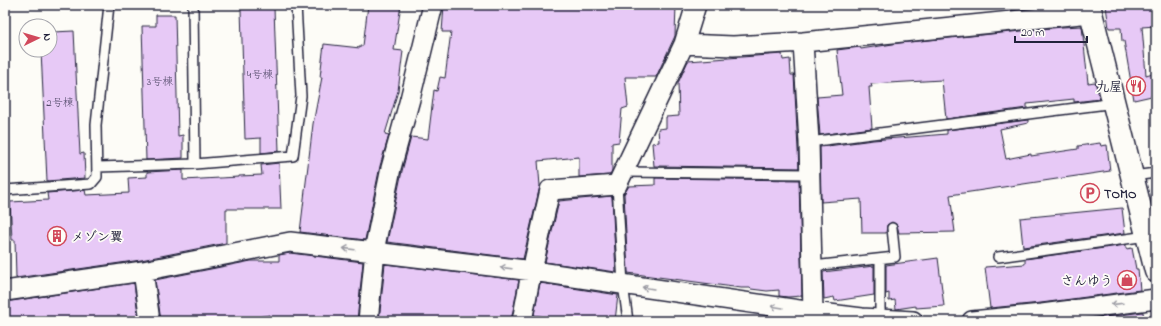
<svg xmlns="http://www.w3.org/2000/svg" width="1161" height="326" font-family="'Indie Flower','Klee One',sans-serif">
  <style>
    .building { fill: #e7c9f6; stroke: #22223b }
    .lines { fill: none; stroke-linecap: round; stroke-linejoin: round }
    .lane-casing { stroke: #22223b; stroke-width: 12 }
    .street-casing { stroke: #22223b; stroke-width: 22 }
    .secondary-casing { stroke: #22223b; stroke-width: 25 }
    .lane { stroke: #fdfcf7; stroke-width: 9 }
    .street { stroke: #fdfcf7; stroke-width: 19 }
    .secondary { stroke: #fdfcf7; stroke-width: 22 }
    .oneway { stroke: #9a9aa2 }
    .labels { text-anchor: middle; stroke-width: 3.5; stroke-linejoin: round; paint-order: stroke }
    .number-label { font-size: 11px; fill: #534c6a }
    .poi-label { font-size: 13px; font-weight: bold; fill: #22223b; stroke: #fdfcf7; text-anchor: end }
  </style>
  <rect width="100%" height="100%" fill="#fdfcf7"/>
  <filter id="ink" filterUnits="userSpaceOnUse"><feTurbulence type="fractalNoise" baseFrequency=".025" numOctaves="2"/><feDisplacementMap in="SourceGraphic" scale="8" xChannelSelector="R" yChannelSelector="G"/><feConvolveMatrix kernelMatrix="1 2 1 2 8 2 1 2 1" color-interpolation-filters="sRGB"/></filter>
  <g filter="url(#ink)">
    <!-- building -->
    <path class="building" d="M368,5H401L394,50L403,51L398,91L385,134L389,135L380,166L365,240L300,232L313,124L322,77H320L324,44L360,48V46H363Z
      M444,5H676L675,36L656,77H625L628,107L622,109L619,142L612,143V170L610,175L579,177V157L538,161L540,186L523,259L387,242L402,171L411,137L428,139L434,90L437,91L440,77L445,78L451,32H442Z
      M1007,5H1060L1007,10Z
      M1137,5H1155L1156,26L1142,27L1146,75L1153,73L1156,87V95L1134,100L1124,41H1122L1121,28H1109L1106,6Z
      M274,8L279,151L261,153V138L245,139L241,9Z
      M156,15H175L178,136L183,135V158L146,160L142,26H156Z
      M1082,26L1088,83L1095,82L1100,99L1074,102V99L1027,104V108L946,119L942,80L871,84L872,87H869L872,128L820,135L817,97L842,95L837,50L860,47L861,49L899,43L1062,27Z
      M74,31L80,154L84,153L85,178L47,181L41,50H50V42H53V32Z
      M782,54L783,60L790,59L791,75H794L799,168L654,166L652,143L659,142L658,129L666,128V117L679,116L678,83L688,61Z
      M1028,120V123L1000,129L1006,159L1031,154V156L1078,149V146L1100,143L1101,146L1107,145L1110,171L950,195L955,232L899,233L897,225L892,222L887,225L886,233H862L861,199L821,202L820,147L873,140L947,134V130Z
      M279,163L281,209H226V243L141,260L16,278L15,240H12L10,202L48,200L47,193L85,190L86,195L129,193L128,178L147,177V172L183,170V180L239,177V176L262,175L261,165Z
      M655,178L799,180L802,296L788,297L779,296V290L767,291L751,289L750,288H741L628,273L624,194L629,186L655,185Z
      M612,196L616,272L545,262L559,201Z
      M1122,208L1125,233L1023,247L1020,218Z
      M1126,245V249L1132,248L1136,269H1138L1140,290L1041,303L990,308L985,267L1025,264V259Z
      M290,253L363,262L357,321H270V315L231,321H161L155,280L251,261H279V255Z
      M938,258L944,306L916,308V306L896,309L895,300L889,301V293L886,294V265Z
      M385,264L519,280L511,321H379Z
      M874,266V295L835,301L834,297L824,299L823,272Z
      M134,283L139,321H5V302Z
      M540,283L618,295L615,321H569L534,315Z
      M1143,312L1144,321H1073Z"/>
    <g class="lines">
      <defs>
        <path id="lane" d="M193,5L195,164
          M809,142L1115,103
          M98,167L195,164L293,156L301,96L296,5
          M623,172L810,174
          M1133,176L1156,173
          M617,185L623,284L628,321
          M5,190L91,184L97,177L96,125L109,5
          M998,257L1147,236
          M880,259V319
          M813,266L895,257L892,228"/>
        <path id="street" d="M803,42L809,142L813,312
          M684,44L733,46L803,42L1091,13
          M143,271L150,321
          M5,291L143,271L290,242L533,271L813,312L862,318L913,321
          M368,321L376,241L391,168L410,99L433,5
          M522,321L529,284L550,190L617,185L684,44L696,5
          M972,321L1042,314L1156,299"/>
        <path id="secondary" d="M1089,5L1156,271"/>
      </defs>
      <!-- lane casing -->
      <use href="#lane" class="lane-casing"/>
      <!-- street casing -->
      <use href="#street" class="street-casing"/>
      <!-- secondary casing -->
      <use href="#secondary" class="secondary-casing"/>
      <!-- lane -->
      <use href="#lane" class="lane"/>
      <!-- street -->
      <use href="#street" class="street"/>
      <!-- secondary -->
      <use href="#secondary" class="secondary"/>
    </g>
    <!-- one-way arrows -->
    <defs><path id="oneway-shaft" d="M-6 0H5M1.5-3L5.5 0L1.5 3" fill="none" stroke-width="1.6" stroke-linecap="round" stroke-linejoin="round"/></defs>
    <g class="oneway">
      <use href="#oneway-shaft" transform="translate(349 249) rotate(-173)"/>
      <use href="#oneway-shaft" transform="translate(506 268) rotate(-173)"/>
      <use href="#oneway-shaft" transform="translate(648 288) rotate(-171)"/>
      <use href="#oneway-shaft" transform="translate(1117 304) rotate(173)"/>
      <use href="#oneway-shaft" transform="translate(777 307) rotate(-171)"/>
    </g>
  </g>
  <!-- icons -->
  <defs>
    <symbol id="restaurant-ring" viewBox="-11 -11 22 22"><circle r="9.5" fill="#fdfcf7" stroke="#d1495b" stroke-width="1.5"/><path d="M-5-6h1v4h1v-4h1v4h1v-4h1v5L-1.5 .5V6h-2V.5L-5-1ZM5-6V6H3V1.5H1.5Q1.5-4 5-6Z" fill="#d1495b"/></symbol>
    <symbol id="parking-ring" viewBox="-11 -11 22 22"><circle r="9.5" fill="#fdfcf7" stroke="#d1495b" stroke-width="1.5"/><path d="M-3.5-5.5H1a3.5 3.5 0 0 1 0 7H-1V5.5H-3.5ZM-1-3.4V-.6H.8a1.4 1.4 0 0 0 0-2.8Z" fill="#d1495b"/></symbol>
    <symbol id="building-ring" viewBox="-11 -11 22 22"><circle r="9.5" fill="#fdfcf7" stroke="#d1495b" stroke-width="1.5"/><path d="M-4-6H4V6H1V3H-1V6H-4ZM-2.5-4.3h1.7v1.8h-1.7ZM.8-4.3h1.7v1.8H.8ZM-2.5-1h1.7V.8h-1.7ZM.8-1h1.7V.8H.8Z" fill="#d1495b"/></symbol>
    <symbol id="shop-ring" viewBox="-11 -11 22 22"><circle r="9.5" fill="#fdfcf7" stroke="#d1495b" stroke-width="1.5"/><path d="M-5-2.5h2.3a2.7 3.5 0 0 1 5.4 0H5L5.5 6h-11ZM-1.5-2.5h3a1.5 2.3 0 0 0-3 0Z" fill="#d1495b"/></symbol>
  </defs>
  <g fill-rule="evenodd">
    <use href="#restaurant-ring" x="1125" y="75" width="22" height="22"/>
    <use href="#parking-ring" x="1079" y="182" width="22" height="22"/>
    <use href="#building-ring" x="46" y="225" width="22" height="22"/>
    <use href="#shop-ring" x="1116" y="269" width="22" height="22"/>
  </g>
  <g class="labels">
    <!-- number labels -->
    <g class="number-label">
      <text x="260" y="78">4号棟</text>
      <text x="160" y="85">3号棟</text>
      <text x="60" y="106">2号棟</text>
    </g>
    <!-- poi labels -->
    <g class="poi-label">
      <text x="1122" y="91">九屋</text>
      <text x="1104" y="198" text-anchor="start">TOMO</text>
      <text x="71" y="241" text-anchor="start">メゾン翼</text>
      <text x="1113" y="285">さんゆう</text>
    </g>
  </g>
  <!-- margin -->
  <rect width="1161" height="326" fill="none" stroke="#fdfcf7" stroke-width="20"/>
  <rect x="10" y="10" width="1141" height="306" fill="none" stroke="#22223b" stroke-width="1.5" filter="url(#ink)"/>
  <!-- north arrow -->
  <g transform="translate(38 38) rotate(85)"><circle r="19" fill="#fdfcf7" stroke="#a5a5ac"/>
  <path d="M0-3L7 15L0 10L-7 15Z" fill="#d1495b"/>
  <text y="-6" font-size="11" font-weight="bold" text-anchor="middle" fill="#22223b">N</text>
  </g>
  <!-- scale -->
  <path d="M1015 36v6h72v-6" fill="none" stroke="#22223b" stroke-width="2"/>
  <text x="1021" y="36" font-size="12" fill="#22223b" stroke="#fdfcf7" stroke-width="3" paint-order="stroke">20 m</text>
</svg>
